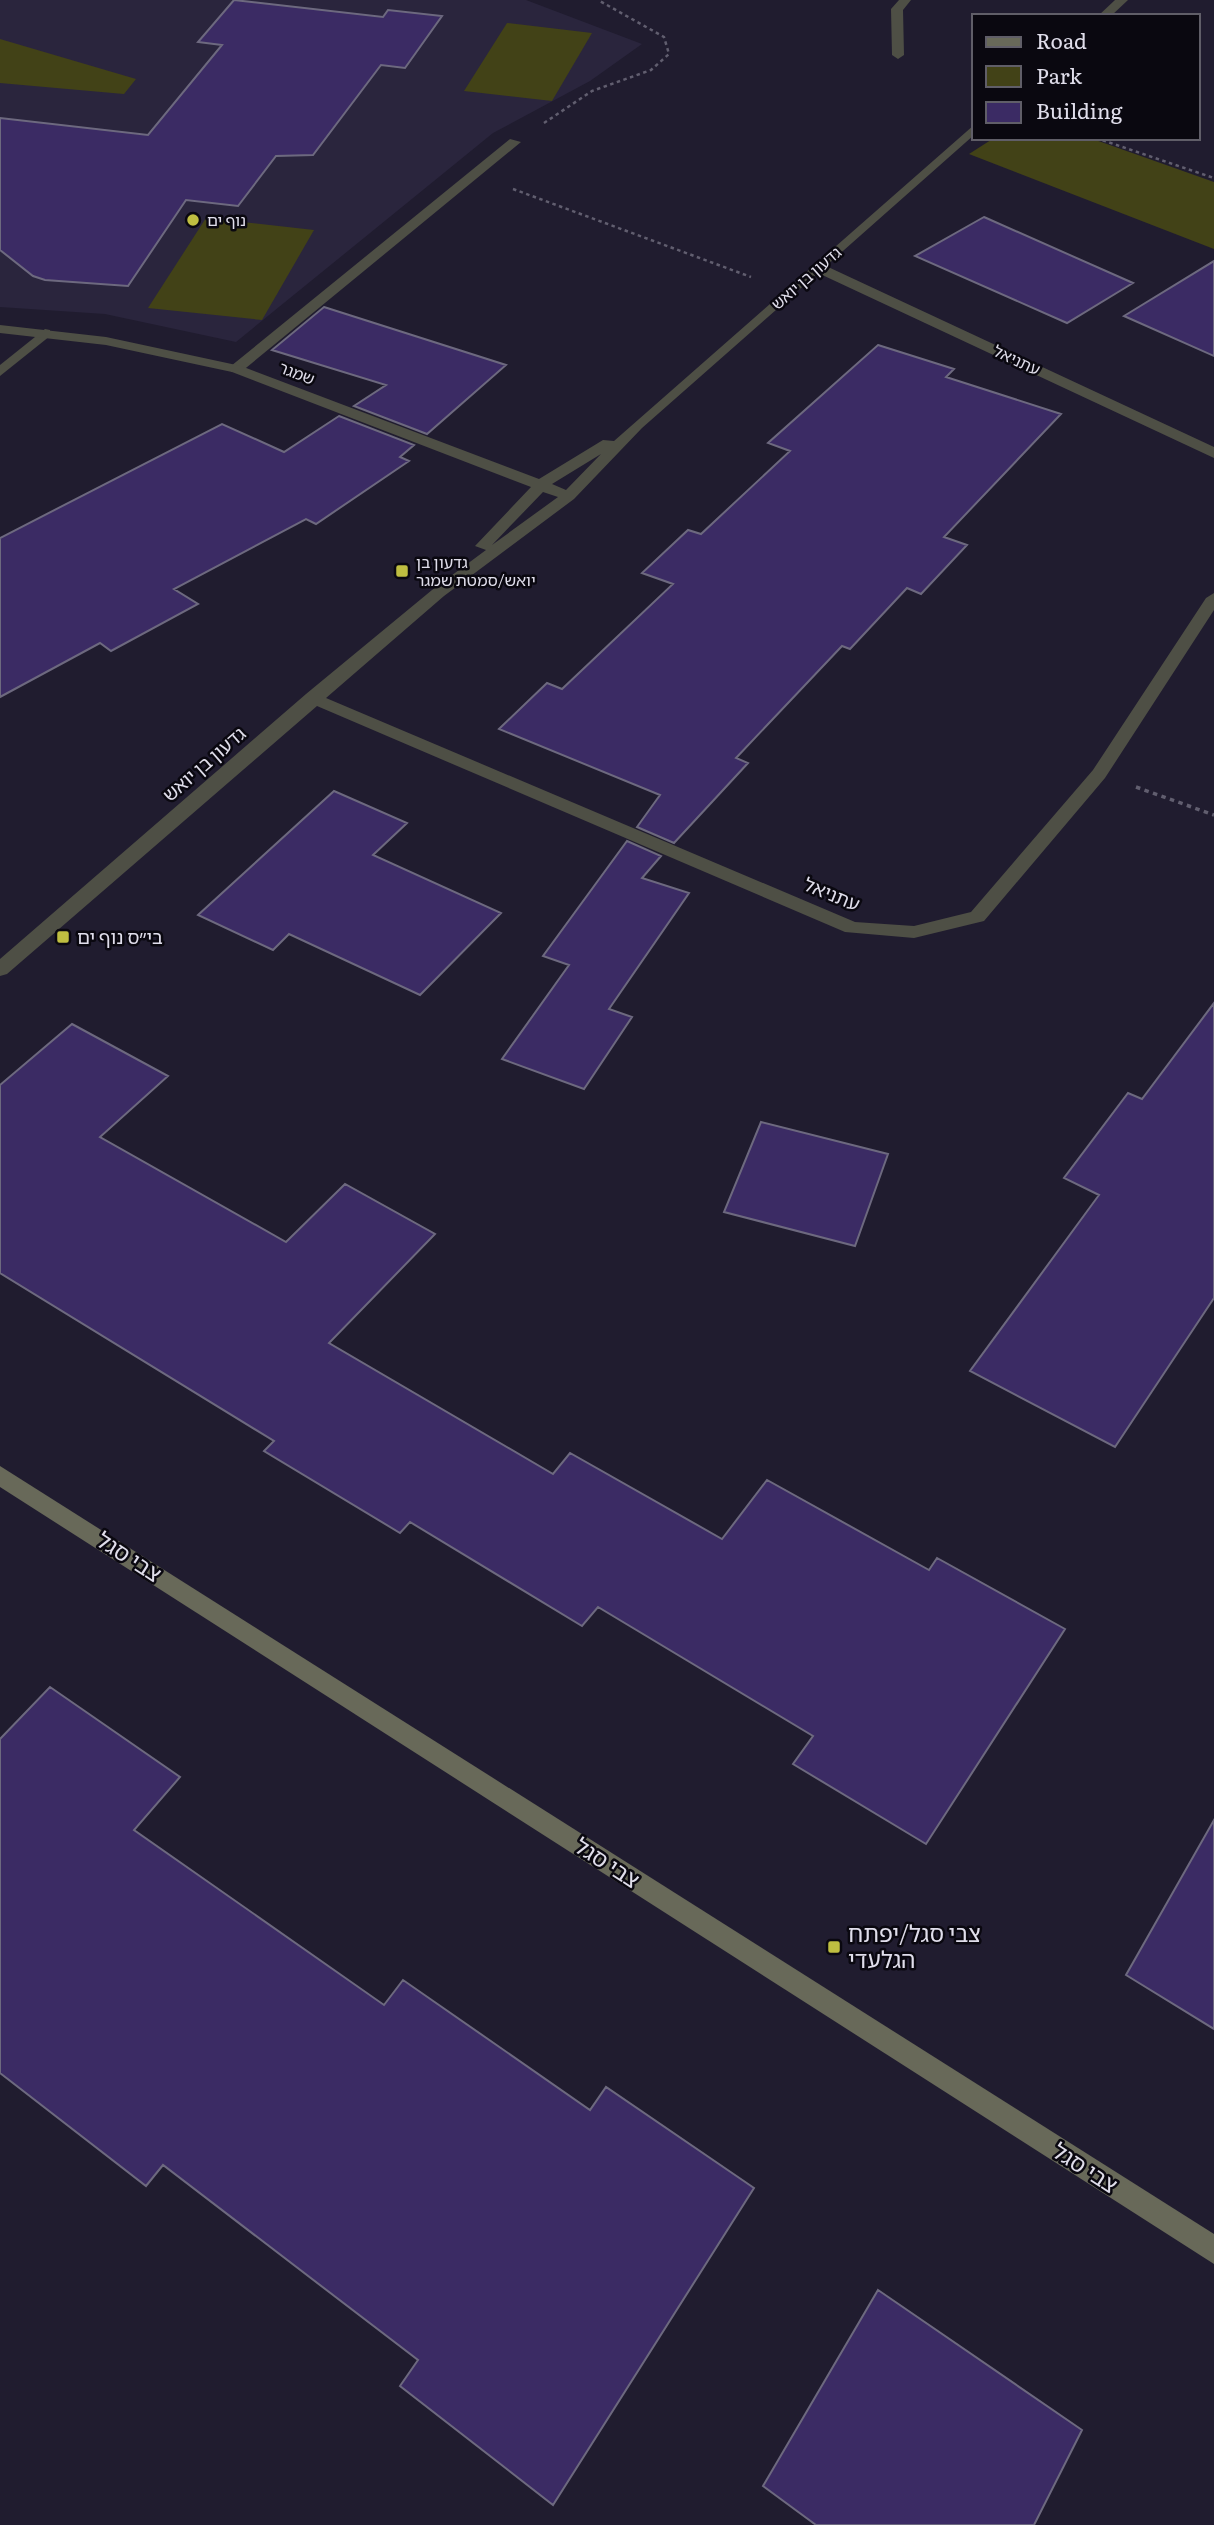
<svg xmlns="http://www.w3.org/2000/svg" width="1214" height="2525" font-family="Literata,'Noto Sans Hebrew',serif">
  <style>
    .built { fill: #2a253d }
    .green { fill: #424217 }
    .building { fill: #3b2b64; stroke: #6d697f; stroke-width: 2 }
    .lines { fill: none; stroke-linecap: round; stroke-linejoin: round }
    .path-far1 { stroke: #615e6f; stroke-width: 2.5; stroke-dasharray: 3.5 3.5; stroke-linecap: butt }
    .path { stroke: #615e6f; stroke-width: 3.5; stroke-dasharray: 4.5 4.5; stroke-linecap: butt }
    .lane { fill: #4e4f45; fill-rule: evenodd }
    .street { fill: #4e4f45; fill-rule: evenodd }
    .secondary { fill: #686959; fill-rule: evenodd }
    .poi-dot { fill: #bfbe41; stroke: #0a0810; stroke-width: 2.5 }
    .labels { text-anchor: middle; stroke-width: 5; stroke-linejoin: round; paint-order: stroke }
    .far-poi-label { font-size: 16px; fill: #e0deeb; stroke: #0a0810; text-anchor: start }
    .far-street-label { font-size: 16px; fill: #e0deeb; stroke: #0a0810 }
    .street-label { font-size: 19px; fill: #e0deeb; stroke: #0a0810 }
    .poi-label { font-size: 19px; fill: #e0deeb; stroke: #0a0810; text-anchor: start }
    .near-street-label { font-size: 23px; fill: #e0deeb; stroke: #0a0810 }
    .near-poi-label { font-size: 23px; fill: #e0deeb; stroke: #0a0810; text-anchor: start }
  </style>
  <rect width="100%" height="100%" fill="#201c2f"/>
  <!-- built -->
  <path class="built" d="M0,0H526L642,44L590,81L493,133L236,342L105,314L0,307Z"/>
  <!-- green -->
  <path class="green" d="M507,23L592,33L552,101L464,91Z
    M0,39L136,79L124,94L0,83Z
    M994,138H1090L1214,182V249L969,154Z
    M206,218L314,230L262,320L148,308Z"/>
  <!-- building -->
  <path class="building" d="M234,0L383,17L388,10L442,16L405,68L381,65L313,155L276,156L238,206L186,200L128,286L45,280L33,276L0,250V118L148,135L222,45L198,42Z
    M984,217L1133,283L1067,323L915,256Z
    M1214,261V356L1124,316Z
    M324,307L506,365L427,434L354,406L386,385L272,350Z
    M878,345L954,369L946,377L1061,414L944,537L967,545L921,594L907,588L850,649L842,646L736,758L748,763L674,843L637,827L660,795L499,729L547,683L562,689L673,584L642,573L688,530L701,534L790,451L768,443Z
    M339,416L414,445L400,457L409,461L316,524L306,519L174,589L198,604L111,651L100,643L0,697V538L222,424L284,452Z
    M334,791L407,823L373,855L501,913L420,995L289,934L273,950L198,915Z
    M627,841L661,856L642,878L689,893L609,1009L632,1017L584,1089L502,1059L569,965L543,956Z
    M1214,1003V1298L1115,1447L970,1371L1099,1195L1064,1178L1128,1093L1142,1099Z
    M72,1024L168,1076L100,1137L286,1242L345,1184L435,1234L329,1343L553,1474L570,1453L722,1539L767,1480L929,1570L937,1558L1065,1629L926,1844L793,1764L813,1736L598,1607L582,1626L410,1522L400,1533L264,1451L274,1441L0,1273V1085Z
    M761,1122L888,1154L855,1246L724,1212Z
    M50,1687L180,1777L134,1830L384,2005L403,1980L590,2110L606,2087L754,2188L553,2505L400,2386L418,2360L163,2165L146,2186L0,2073V1739Z
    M1214,1820V2029L1126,1975Z
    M878,2290L1082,2430L1034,2525H816L763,2486Z"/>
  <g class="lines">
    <!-- path-far1 -->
    <path class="path-far1" d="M544,123L592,91L651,70L669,54L664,37L598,0
      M1096,138L1214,178
      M513,189L751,277"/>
    <!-- path -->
    <path class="path" d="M1136,787L1214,815"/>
    <!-- lane -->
    <path class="lane" d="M510,139L521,142L241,372H231V366Z
      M45,329L50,330V336L0,376V365Z"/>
    <!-- street -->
    <path class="street" d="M899,0H911L903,10L904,55L898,59L892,55L891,9Z
      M1115,0H1128L1111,16H1098Z
      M974,125V135L826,266L1214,447V458L818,273L642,428L574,499L444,596L326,698L855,922L914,926L971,912L1093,770L1206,598L1214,593V610L1105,778L984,921L914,938L845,932L317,706L7,974L0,976V959L306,694L432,590L486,550L475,546L531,487L232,372L106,345L0,333V325L106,337L241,366L539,479L603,440L614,441ZM601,454L566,490L552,484ZM543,492L558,497L492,545Z"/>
    <!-- secondary -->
    <path class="secondary" d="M0,1466L1214,2234V2264L0,1487Z"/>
  </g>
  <!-- markers -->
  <g class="poi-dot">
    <circle cx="193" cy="220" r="7"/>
    <rect x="395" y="564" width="14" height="14" rx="3.5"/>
    <rect x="56" y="930" width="14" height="14" rx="3.5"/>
    <rect x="827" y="1940" width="14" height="14" rx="3.5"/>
  </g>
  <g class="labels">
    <!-- far-poi labels -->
    <g class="far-poi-label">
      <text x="207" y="226">נוף ים</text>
      <text x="416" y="568">גדעון בן<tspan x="416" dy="18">יואש/סמטת שמגר</tspan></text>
    </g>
    <!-- far-street labels -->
    <g class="far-street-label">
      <text transform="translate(806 278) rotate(-41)" y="6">גדעון בן יואש</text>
      <text transform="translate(1017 360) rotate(25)" y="6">עתניאל</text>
      <text transform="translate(297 373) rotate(21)" y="6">שמגר</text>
    </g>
    <!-- street labels -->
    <g class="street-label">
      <text transform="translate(204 764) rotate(-41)" y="7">גדעון בן יואש</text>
      <text transform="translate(832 894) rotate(22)" y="7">עתניאל</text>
    </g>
    <!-- poi labels -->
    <g class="poi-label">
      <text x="77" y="944">בי״ס נוף ים</text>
    </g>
    <!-- near-street labels -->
    <g class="near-street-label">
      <text transform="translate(129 1557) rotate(33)" y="8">צבי סגל</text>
      <text transform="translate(607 1863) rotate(33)" y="8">צבי סגל</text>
      <text transform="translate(1085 2168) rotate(33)" y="8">צבי סגל</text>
    </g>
    <!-- near-poi labels -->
    <g class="near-poi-label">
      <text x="848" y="1942">צבי סגל/יפתח<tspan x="848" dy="26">הגלעדי</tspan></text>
    </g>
  </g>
  <!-- legend -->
  <rect x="972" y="14" width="228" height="126" fill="#0a0810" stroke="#605e68" stroke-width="2"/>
  <rect x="986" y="37" width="35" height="10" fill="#686959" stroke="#605e68" stroke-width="2"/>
  <text x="1036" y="49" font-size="21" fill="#e0deeb">Road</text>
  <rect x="986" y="66" width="35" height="21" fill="#424217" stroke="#605e68" stroke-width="2"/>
  <text x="1036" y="84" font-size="21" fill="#e0deeb">Park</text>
  <rect x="986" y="102" width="35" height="21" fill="#3b2b64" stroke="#605e68" stroke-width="2"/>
  <text x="1036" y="119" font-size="21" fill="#e0deeb">Building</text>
</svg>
